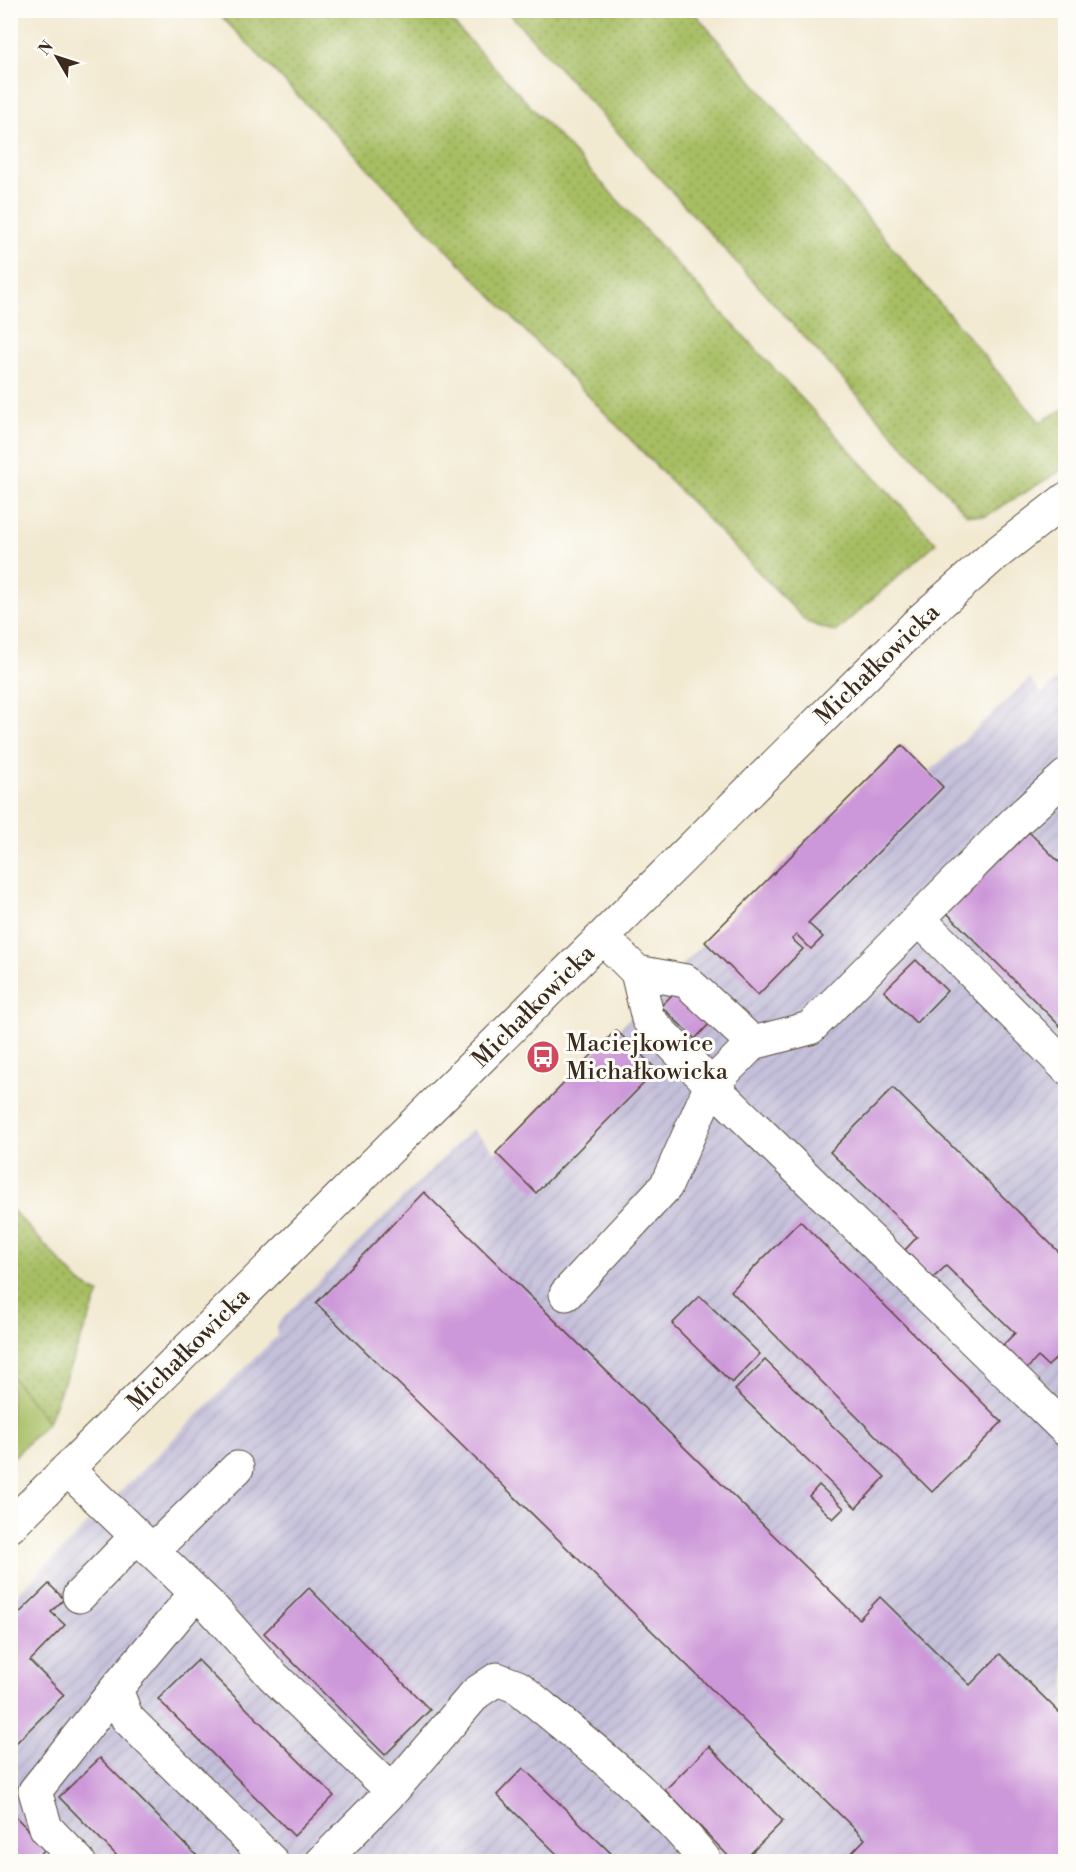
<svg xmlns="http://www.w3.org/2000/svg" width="1076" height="1872" font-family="'Libre Bodoni',serif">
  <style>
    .industrial { fill: url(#industrial-furrows) }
    .grass { fill: url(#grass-dots); stroke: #717440; stroke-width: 1.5 }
    .garden { fill: #a7be63; stroke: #717440; stroke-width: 1.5 }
    .building { fill: #cd98d9 }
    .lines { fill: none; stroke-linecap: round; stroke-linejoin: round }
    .minor-casing { stroke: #564739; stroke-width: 35 }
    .minor { stroke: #fff; stroke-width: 33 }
    .labels { text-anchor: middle; stroke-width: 6; stroke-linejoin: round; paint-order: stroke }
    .street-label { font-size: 24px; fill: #3b2a1e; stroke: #fdfcf7 }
    .poi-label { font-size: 24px; fill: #3b2a1e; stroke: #fdfcf7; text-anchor: start }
  </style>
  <defs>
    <pattern id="industrial-furrows" width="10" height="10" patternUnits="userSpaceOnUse" patternTransform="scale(1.5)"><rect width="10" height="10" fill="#c5c0da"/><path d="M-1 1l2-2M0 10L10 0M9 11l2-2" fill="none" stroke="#aaa5bb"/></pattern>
    <pattern id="grass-dots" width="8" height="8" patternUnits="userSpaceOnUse" patternTransform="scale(1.5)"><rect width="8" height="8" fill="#a7be63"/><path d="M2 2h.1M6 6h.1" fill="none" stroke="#899b51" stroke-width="1.8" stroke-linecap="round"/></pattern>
  </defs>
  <rect width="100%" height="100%" fill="#fdfcf7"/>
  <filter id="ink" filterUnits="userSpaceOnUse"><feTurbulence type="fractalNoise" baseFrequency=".0167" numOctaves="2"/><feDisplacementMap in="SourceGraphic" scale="12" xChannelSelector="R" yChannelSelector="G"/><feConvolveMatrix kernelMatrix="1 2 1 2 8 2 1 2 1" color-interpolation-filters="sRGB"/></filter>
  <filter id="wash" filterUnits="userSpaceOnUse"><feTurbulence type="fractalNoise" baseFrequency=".008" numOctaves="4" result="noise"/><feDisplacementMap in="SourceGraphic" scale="24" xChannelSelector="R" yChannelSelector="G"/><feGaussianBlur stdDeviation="1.35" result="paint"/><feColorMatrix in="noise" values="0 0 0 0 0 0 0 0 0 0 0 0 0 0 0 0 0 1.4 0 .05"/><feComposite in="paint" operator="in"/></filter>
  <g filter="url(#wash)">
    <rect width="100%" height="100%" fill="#f2e9d1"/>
    <!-- industrial -->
    <path class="industrial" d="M1065,671V1861L11,1862V1600L277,1336L276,1325L300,1300L472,1129L496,1152L902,745L929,772L1030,679L1042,694Z"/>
    <!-- grass -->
    <path class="grass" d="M216,11H442L936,543L835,632L807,622Z
      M507,11H693L1040,422L1065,408V468L986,516L967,515Z
      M10,1207L80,1283L99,1293L48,1422L11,1376Z"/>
    <!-- garden -->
    <path class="garden" d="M11,1376L48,1422L11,1460H10Z"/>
    <g id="blocks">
      <!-- building -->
      <path class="building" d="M902,745L943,787L808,923L823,937L811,949L797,935L792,939L803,949L758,995L705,942Z
        M1029,832L1066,869V1032L947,913Z
        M916,960L947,991L916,1023L884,991Z
        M676,991L709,1024L695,1039L661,1006Z
        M616,1030L657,1070L536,1193L496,1153Z
        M893,1088L1066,1259V1349L1048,1366L1038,1357L1026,1370L1002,1346L1015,1333L946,1266L933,1278L905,1250L917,1237L830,1152Z
        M424,1192L859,1619L880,1597L970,1685L1000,1654L1066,1719V1862H843L865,1839L316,1303Z
        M800,1221L1002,1422L932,1492L731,1291Z
        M700,1296L760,1354L732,1383L672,1324Z
        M765,1360L885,1477L856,1508L735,1390Z
        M819,1485L844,1508L833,1519L809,1496Z
        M49,1584L64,1599L51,1612L65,1625L30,1661L64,1695L10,1749V1622Z
        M309,1588L430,1710L385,1755L264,1633Z
        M198,1660L334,1796L294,1836L158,1699Z
        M709,1746L783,1821L742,1862H734L665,1790Z
        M100,1758L203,1862H123L59,1797Z
        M523,1768L620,1862H565L497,1795Z
        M10,1811L46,1848L33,1862H10Z"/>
    </g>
  </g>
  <g filter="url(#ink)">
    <use href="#blocks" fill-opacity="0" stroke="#564739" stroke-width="1.5"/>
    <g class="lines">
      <defs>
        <path id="minor" d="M919,919L1066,1067
          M602,937L637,972L648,1019L711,1085L1066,1430
          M637,972L686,981L753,1043
          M566,1294L666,1186L711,1085L753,1043L810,1028L1015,822L1066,776
          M67,1469L213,1609L273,1676L392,1791
          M10,1526L922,619L992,557L1066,499
          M152,1551L237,1468
          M196,1593L116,1689L127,1718L272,1862
          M79,1596L137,1536
          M79,1862L46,1828L35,1791L116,1689
          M322,1862L392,1791L476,1693L497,1679L518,1687C583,1741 652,1793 704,1859L702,1862"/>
      </defs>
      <!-- minor casing -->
      <use href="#minor" class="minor-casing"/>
      <!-- minor -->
      <use href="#minor" class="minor"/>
    </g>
  </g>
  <!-- icons -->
  <defs>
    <symbol id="bus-disc" viewBox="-11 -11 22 22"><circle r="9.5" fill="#d1495b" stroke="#fdfcf7"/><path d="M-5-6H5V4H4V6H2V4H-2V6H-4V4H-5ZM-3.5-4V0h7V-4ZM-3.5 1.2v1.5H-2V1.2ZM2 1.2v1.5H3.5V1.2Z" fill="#fff"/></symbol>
  </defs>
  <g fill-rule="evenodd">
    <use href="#bus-disc" x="524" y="1038" width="38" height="38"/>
  </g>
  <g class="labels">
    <!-- street labels -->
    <g class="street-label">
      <text transform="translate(877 664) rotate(-44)" y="8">Michałkowicka</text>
      <text transform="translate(533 1006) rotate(-45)" y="8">Michałkowicka</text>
      <text transform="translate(188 1349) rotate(-45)" y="8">Michałkowicka</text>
    </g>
    <!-- poi labels -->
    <g class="poi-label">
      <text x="566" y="1051">Maciejkowice<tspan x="566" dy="28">Michałkowicka</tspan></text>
    </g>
  </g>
  <!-- margin -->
  <rect width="1076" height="1872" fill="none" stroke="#fdfcf7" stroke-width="36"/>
  <!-- north arrow -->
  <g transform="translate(57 57) rotate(309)" stroke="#fdfcf7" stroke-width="4.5" paint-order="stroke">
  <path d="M0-4.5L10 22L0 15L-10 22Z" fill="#3b2a1e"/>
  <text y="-9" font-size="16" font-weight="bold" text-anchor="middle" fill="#3b2a1e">N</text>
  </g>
</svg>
